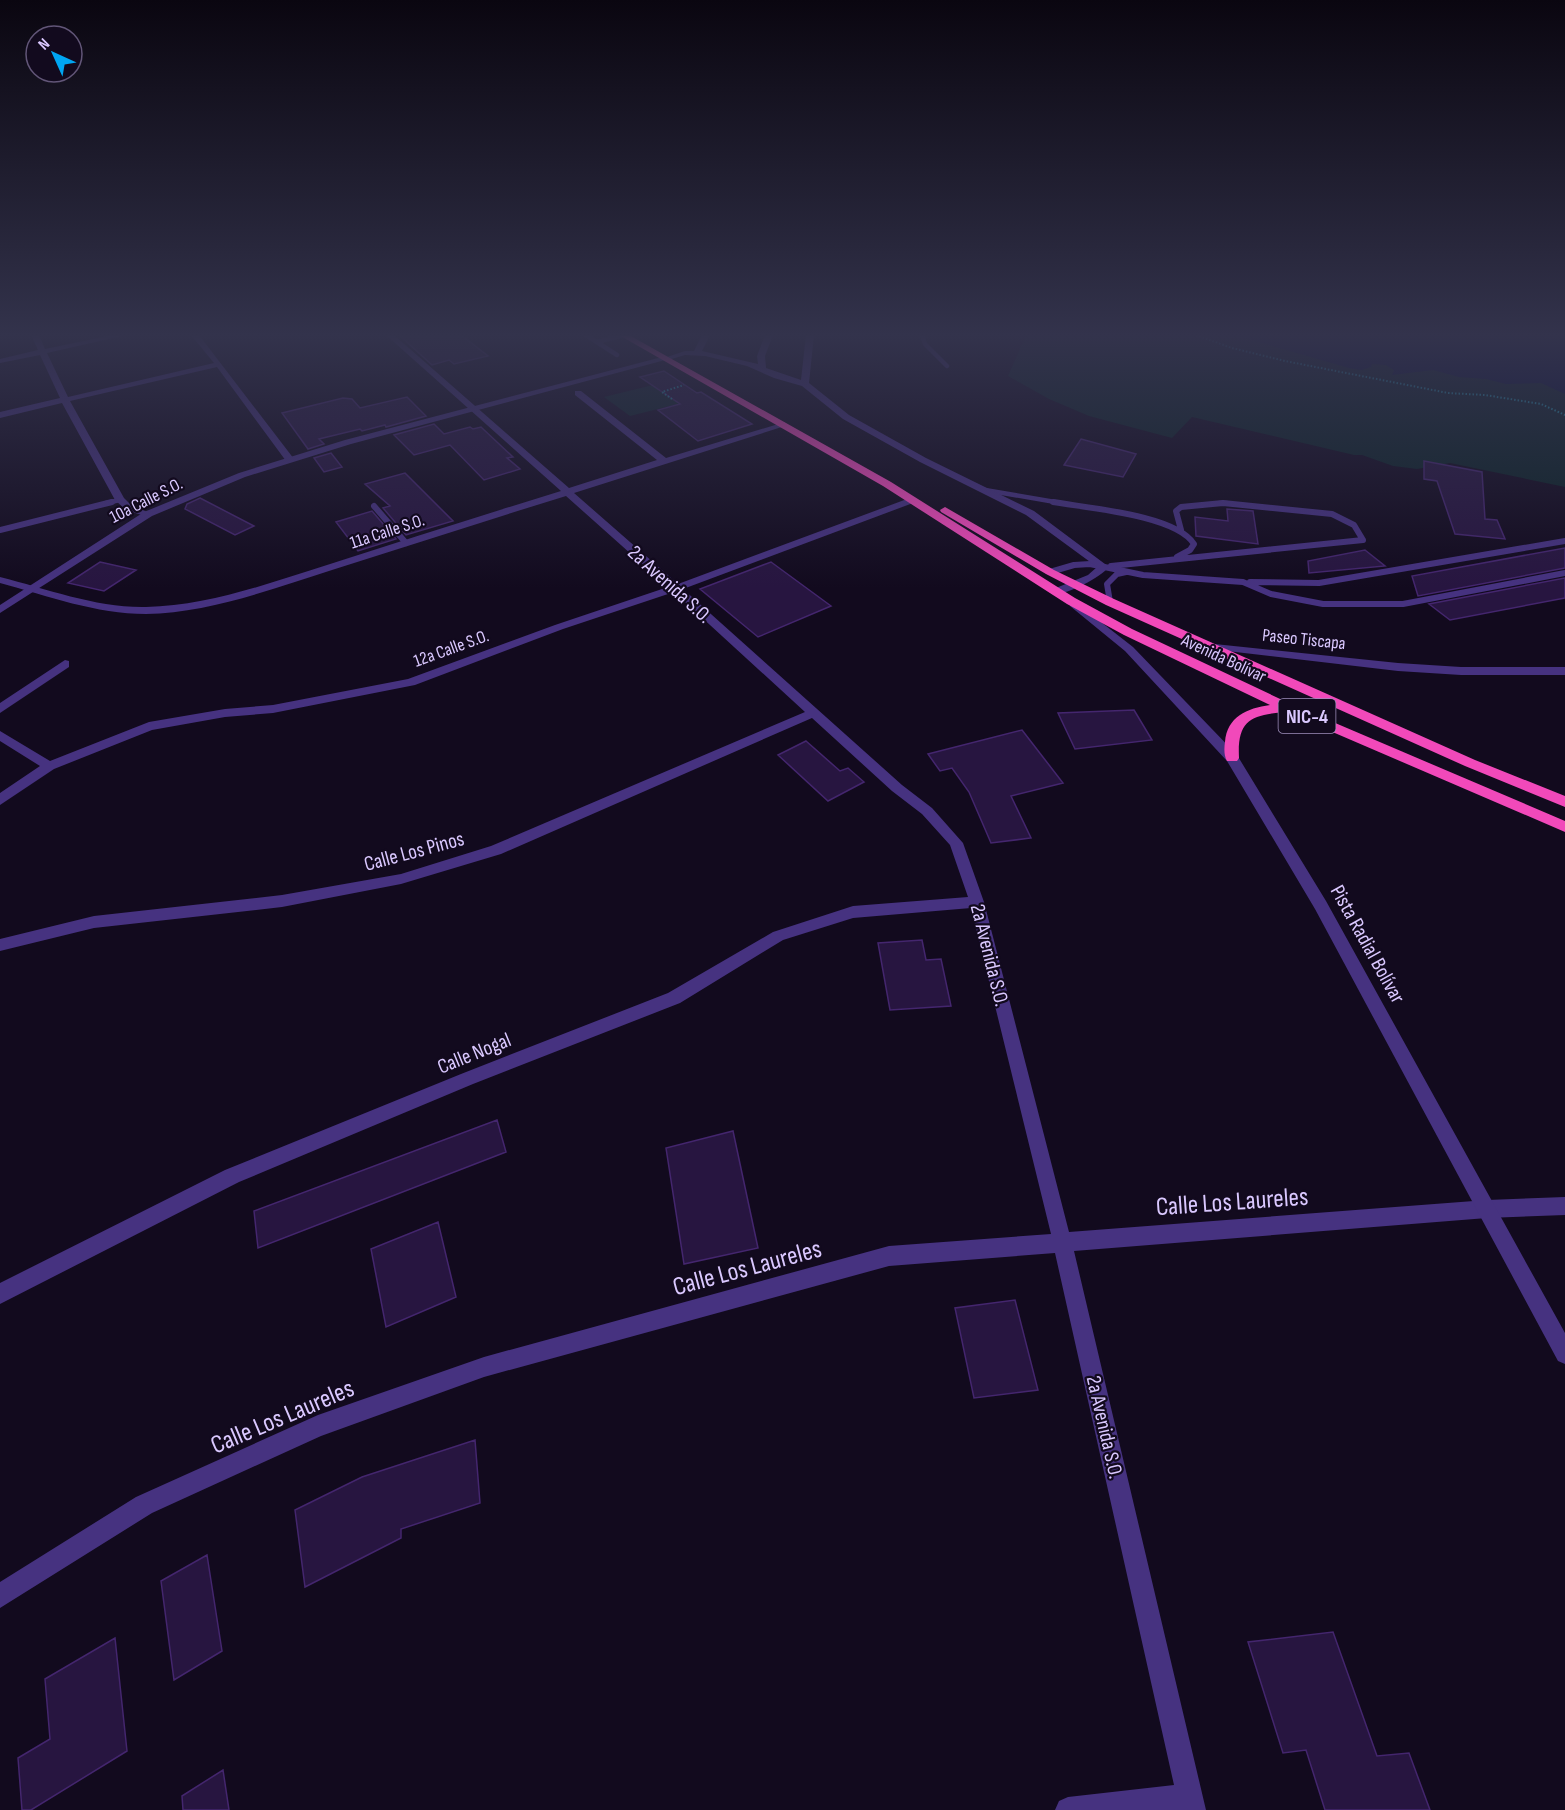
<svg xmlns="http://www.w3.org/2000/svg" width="1565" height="1810" font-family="'Sofia Sans Condensed',sans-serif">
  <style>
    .green { fill: #0d2428 }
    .water { fill: #060e3c }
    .building { fill: #271540; stroke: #44266e; stroke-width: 1.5 }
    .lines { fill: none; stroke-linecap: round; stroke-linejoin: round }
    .path { stroke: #259fb6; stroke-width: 2; stroke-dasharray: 1.5 2; stroke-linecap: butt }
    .service-far1 { stroke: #463280; stroke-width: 4.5 }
    .service { stroke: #463280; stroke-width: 6 }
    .minor { fill: #463280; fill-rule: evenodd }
    .tertiary { fill: #463280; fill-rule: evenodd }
    .trunk { fill: #f149ba; fill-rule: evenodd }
    .labels { text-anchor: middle; stroke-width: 4.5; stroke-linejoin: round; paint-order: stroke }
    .far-street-label { font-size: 18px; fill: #dac8ff; stroke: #120a1e }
    .shield { fill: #120a1e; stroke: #9e8fbc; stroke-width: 1.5 }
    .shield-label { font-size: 20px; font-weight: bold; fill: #dac8ff }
    .street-label { font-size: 21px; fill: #dac8ff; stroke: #120a1e }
    .near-street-label { font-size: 26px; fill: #dac8ff; stroke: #120a1e }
  </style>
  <rect width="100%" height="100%" fill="#120a1e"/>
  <!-- green -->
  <path class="green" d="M1026,335H1565V487L1450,463L1417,469L1393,466L1362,455H1354L1192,417L1172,438L1089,416L1049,399L1008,376Z
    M661,383L682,403L630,416L604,397Z"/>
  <!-- water -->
  <path class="water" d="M1235,335H1565V394L1541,383L1506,384L1486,379L1459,377L1433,370L1392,375L1394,370L1386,365L1372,364L1371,367L1361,370L1349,368Z"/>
  <!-- building -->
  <path class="building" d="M399,335H461L488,356L454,364L449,360L432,365Z
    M664,371L697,393L701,392L752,424L698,441L658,410L680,404L640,377Z
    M407,397L426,416L386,427L385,425L362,431L360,429L319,439L324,444L308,449L282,413L343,398L352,399L360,408Z
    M434,424L444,434L470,427L473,429L481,427L513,457L507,458L520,469L484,480L450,445L414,455L394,435Z
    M1081,439L1136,454L1123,477L1064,465Z
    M331,453L342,467L324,472L314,458Z
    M1424,461L1482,472L1485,519L1497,520L1505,539L1455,534L1437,481L1424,479Z
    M405,473L453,521L406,535L383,508L390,506L365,484Z
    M200,498L254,526L235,535L185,509L187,504Z
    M1227,509L1253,511L1258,544L1196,536L1195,517L1228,521Z
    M372,511L396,539L358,551L336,522Z
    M1565,548V568L1418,596L1412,576Z
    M1365,550L1385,566L1309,573L1308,561Z
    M100,562L136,570L104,591L68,583Z
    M771,562L831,606L758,637L700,589Z
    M1565,578V598L1450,620L1429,604Z
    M1134,710L1152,740L1075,749L1058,713Z
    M1022,730L1063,783L1011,796L1031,838L991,843L969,792L952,768L940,771L928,754Z
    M806,741L840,771L848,768L864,782L828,801L778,755Z
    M922,940L926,960L941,959L951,1006L890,1010L878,943Z
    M497,1120L506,1152L258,1248L254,1211Z
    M733,1131L758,1248L684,1264L666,1148Z
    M438,1222L456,1297L386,1327L371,1249Z
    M1015,1300L1038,1390L974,1398L955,1308Z
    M475,1440L480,1503L401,1529V1538L305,1587L295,1510L362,1477Z
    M207,1555L222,1651L174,1680L161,1581Z
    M1333,1632L1377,1756L1409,1753L1430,1810H1325L1306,1750L1283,1753L1248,1642Z
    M115,1638L127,1751L31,1810H22L18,1758L50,1739L45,1679Z
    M223,1770L229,1810H183L182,1796Z"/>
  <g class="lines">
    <!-- path -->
    <path class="path" d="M1196,335L1232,348L1285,361L1448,393L1485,395L1541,404L1565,415
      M672,399L662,392L684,385"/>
    <!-- service-far1 -->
    <path class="service-far1" d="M586,335L617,355
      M922,335L925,344L947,366
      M597,342L624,335
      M985,490L1061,503
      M106,503L120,500
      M1219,503H1227"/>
    <!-- service -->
    <path class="service" d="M1053,502C1087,508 1176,515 1194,544L1190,550L1177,557
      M374,506L406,543
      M0,530L112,502
      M1111,566L1363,540L1354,525L1332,514L1223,503L1181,507L1176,511L1181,530
      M1050,572L1074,565L1090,564L1143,575L1243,582L1271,594L1323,604H1403L1565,573
      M1250,582L1319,583L1565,541
      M1110,602L1107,584L1117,574L1126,572"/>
    <!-- minor -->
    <path class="minor" d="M31,335H39L45,349L112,335H126L47,353L68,397L214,363L191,335H199L294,459L286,461L217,367L70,401L124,498L132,506L153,514L148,517L126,510L115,500L62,403L0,418V412L60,398L40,355L0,363V359L38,350Z
      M386,335H394L569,488L657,460L575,395V391H581L666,458L785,422V426L574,493L678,584L907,499H913V503L683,589L902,785L932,808L963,843L984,902L1069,1232L1487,1200L1565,1197V1215L1487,1218L1074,1251L1206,1810H1055L1059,1801L1068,1797L1174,1785L1055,1253L889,1266L484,1377L321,1436L152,1513L0,1608V1582L136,1497L318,1415L484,1357L889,1246L1051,1234L971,908L853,918L783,940L680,1003L473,1084L239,1182L0,1304V1283L225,1170L461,1074L668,993L773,932L853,906L968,897L950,845L922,814L892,791L812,718L501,854L401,884L282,907L94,928L0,951V939L94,916L282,895L401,874L491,846L805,712L674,592L563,629L415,685L273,713L225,717L152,730L54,769L0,805V793L40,766L0,741V731L50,761L149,722L225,709L273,705L408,679L555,625L668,587L566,496C488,520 410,545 332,570C272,589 209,613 146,614C96,614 48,596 0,583V577C48,589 96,608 146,607C208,606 269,583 327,565C405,540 483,515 561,491Z
      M702,335H710L702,351L758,364L757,356L765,335H773L765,356L766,368L801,380L806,335H814L809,383L849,415L926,458L1034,511L1109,567C1099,578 1066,596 1051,594V590L1088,575L1097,567L1026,515L920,462L843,419L802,386L774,378L747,366L705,356L685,355L665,361L661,359L685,351H694Z
      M65,660L69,661V667L0,713V703Z"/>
    <!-- tertiary -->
    <path class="tertiary" d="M662,357L669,359L351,444L245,477L152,516L0,613V605L144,512L239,473L345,440Z
      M1074,601L1133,647L1237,755L1326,901L1565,1333V1364L1558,1361L1315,909L1227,761L1125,651L1070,606V602Z
      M1205,643L1398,663L1461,667H1565V675H1461L1398,671L1201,648L1199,646Z"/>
    <!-- trunk -->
    <path class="trunk" d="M619,335H629L891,482L1075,598L1132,629L1293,705L1565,821V832L1286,712C1251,715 1237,720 1239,758L1237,761H1227C1224,756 1224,749 1225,742C1227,717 1247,708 1270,705L1124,635L1067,604L883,486Z
      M945,507L1054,570L1114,599L1475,760L1565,796V807L1465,766L1106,605L1046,574L941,512L940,510Z"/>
  </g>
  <!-- sky -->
  <linearGradient id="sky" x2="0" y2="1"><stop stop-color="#0a0610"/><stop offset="0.57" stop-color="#33334c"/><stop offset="1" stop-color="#33334c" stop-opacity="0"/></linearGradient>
  <rect width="1565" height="588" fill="url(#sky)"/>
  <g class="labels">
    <!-- far-street labels -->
    <g class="far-street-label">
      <text transform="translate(146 500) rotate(-27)" y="6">10a Calle S.O.</text>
      <text transform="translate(387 531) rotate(-18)" y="6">11a Calle S.O.</text>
      <text transform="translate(1304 639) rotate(6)" y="6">Paseo Tiscapa</text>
      <text transform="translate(451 648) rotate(-20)" y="6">12a Calle S.O.</text>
      <text transform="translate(1224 658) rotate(25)" y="6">Avenida Bolívar</text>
    </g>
    <!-- shield labels -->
    <rect class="shield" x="1278.5" y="699" width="57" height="34" rx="4.5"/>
    <g class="shield-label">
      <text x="1307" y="723">NIC-4</text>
    </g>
    <!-- street labels -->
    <g class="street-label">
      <text transform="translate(670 584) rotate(42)" y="7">2a Avenida S.O.</text>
      <text transform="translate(414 851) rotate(-15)" y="7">Calle Los Pinos</text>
      <text transform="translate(1368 944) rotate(61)" y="7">Pista Radial Bolívar</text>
      <text transform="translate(990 955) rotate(76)" y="7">2a Avenida S.O.</text>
      <text transform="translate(474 1053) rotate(-22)" y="7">Calle Nogal</text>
      <text transform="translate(1105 1427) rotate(77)" y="7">2a Avenida S.O.</text>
    </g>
    <!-- near-street labels -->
    <g class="near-street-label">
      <text transform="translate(1232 1201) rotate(-4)" y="9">Calle Los Laureles</text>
      <text transform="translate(747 1267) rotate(-15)" y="9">Calle Los Laureles</text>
      <text transform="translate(282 1416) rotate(-23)" y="9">Calle Los Laureles</text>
    </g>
  </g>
  <!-- north arrow -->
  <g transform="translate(54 54) rotate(315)"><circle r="28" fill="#120a1e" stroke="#625678" stroke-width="1.5"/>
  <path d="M0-4.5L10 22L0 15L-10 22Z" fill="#00a6f3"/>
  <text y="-9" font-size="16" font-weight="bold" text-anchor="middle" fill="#dac8ff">N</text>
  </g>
</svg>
